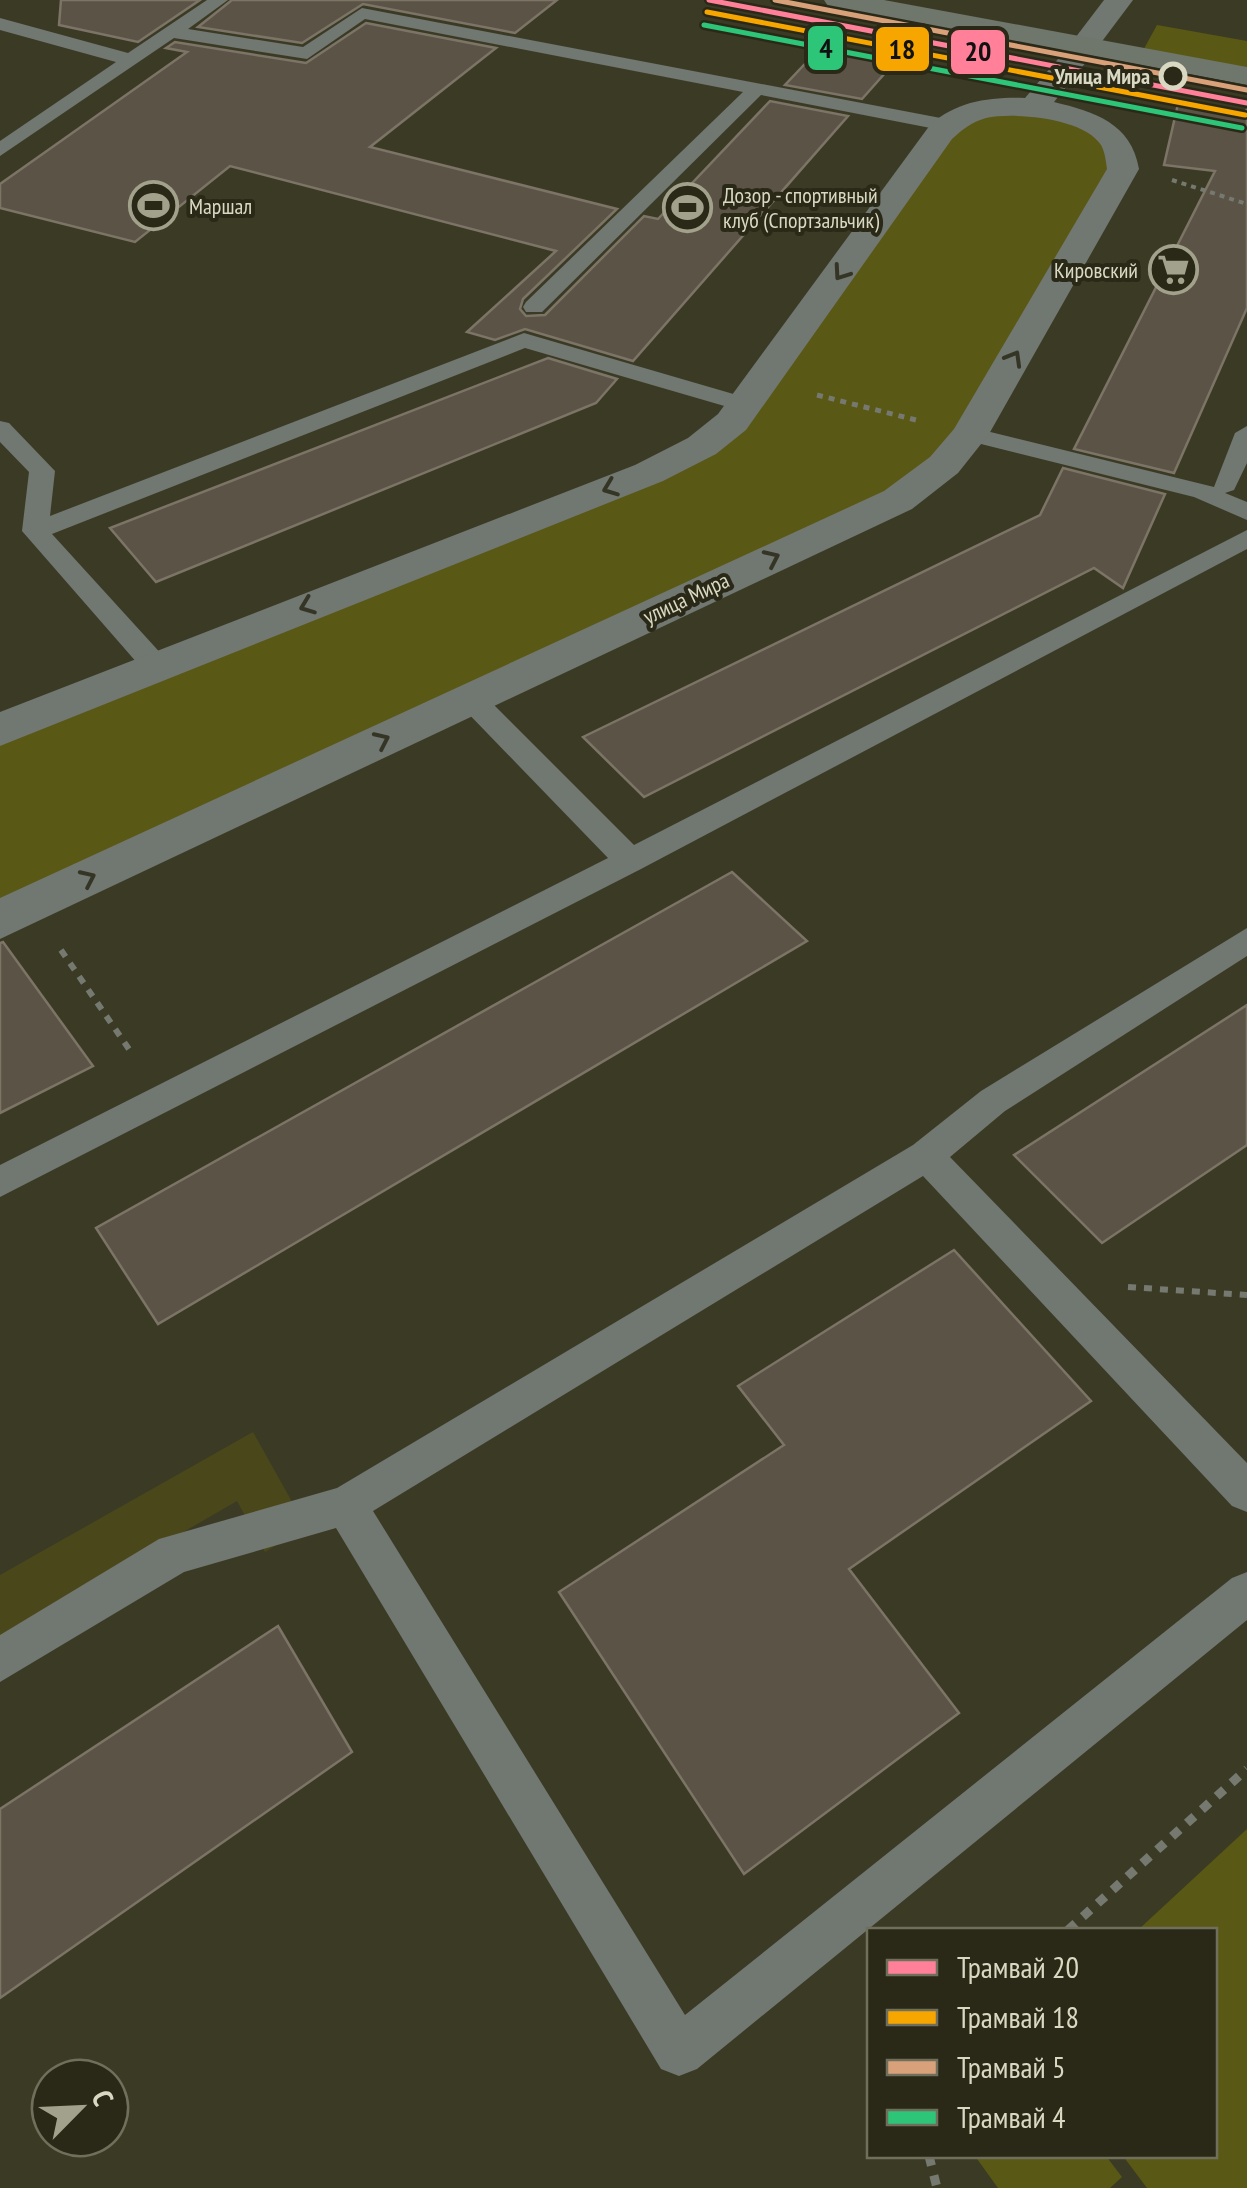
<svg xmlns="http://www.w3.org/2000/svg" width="1247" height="2188" font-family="'PT Sans Narrow',sans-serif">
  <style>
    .built { fill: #4a481a }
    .green { fill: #5a5815 }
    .building { fill: #5b5345; stroke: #7c7466; stroke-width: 2.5 }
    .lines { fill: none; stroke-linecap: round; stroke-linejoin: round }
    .path-far3 { stroke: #767970; stroke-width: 4; stroke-dasharray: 5 5; stroke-linecap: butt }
    .path-far2 { stroke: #767970; stroke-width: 5; stroke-dasharray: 6 6; stroke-linecap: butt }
    .path-far1 { stroke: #767970; stroke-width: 6; stroke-dasharray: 8 8; stroke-linecap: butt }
    .path { stroke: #767970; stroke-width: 9; stroke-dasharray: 10 10; stroke-linecap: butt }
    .service { fill: #717771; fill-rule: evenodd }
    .minor { fill: #717771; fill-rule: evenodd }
    .tertiary { fill: #717771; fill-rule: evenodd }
    .primary { fill: #6f766b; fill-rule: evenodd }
    .tram-1-casing { stroke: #2a2918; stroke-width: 10 }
    .tram-2-casing { stroke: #2a2918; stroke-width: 10 }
    .tram-3-casing { stroke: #2a2918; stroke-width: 10 }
    .tram-4-casing { stroke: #2a2918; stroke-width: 10 }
    .tram-1 { stroke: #ff8098; stroke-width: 5 }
    .tram-2 { stroke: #f7a600; stroke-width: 5 }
    .tram-3 { stroke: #d9a179; stroke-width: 5 }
    .tram-4 { stroke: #2dc577; stroke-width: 5 }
    .oneway { stroke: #353525 }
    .stop-dot { fill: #2a2918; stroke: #d9d9c3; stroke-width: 5 }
    .labels { text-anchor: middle; stroke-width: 8; stroke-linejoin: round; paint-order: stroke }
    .far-stop-label { font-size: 22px; font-weight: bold; fill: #d9d9c3; stroke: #2a2918; text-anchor: end }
    .far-poi-label { font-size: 22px; fill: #d9d9c3; stroke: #2a2918; text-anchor: start }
    .far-street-label { font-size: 22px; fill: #d9d9c3; stroke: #2a2918 }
    .line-badge { stroke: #2a2918; stroke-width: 4 }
    .pale-badge-label { font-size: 28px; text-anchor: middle; font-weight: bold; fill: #111 }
  </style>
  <rect width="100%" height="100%" fill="#3b3b25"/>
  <!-- built -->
  <path class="built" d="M253,1432L306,1527L265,1552L237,1501L0,1638V1575Z"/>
  <!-- green -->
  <path class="green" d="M1157,25L1247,41V76L1140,56Z
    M963,114L1072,117L1120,148L944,465L0,920V730L702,446Z
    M1247,1829V2188H1147L1123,2156H1214V1930H1138Z
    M975,2156H1106L1122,2177L1110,2188H998Z"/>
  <!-- building -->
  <path class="building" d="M61,0H200L138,42L59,25Z
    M232,0H557L515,33L363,4L302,43L198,27Z
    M366,23L496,48L370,147L617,209L523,299L520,309L526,316L545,315L644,216L658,219L770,101L848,116L633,361L525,329L495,340L467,332L556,251L230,166L135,242L0,208V184L187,52L166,48L175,42L306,63Z
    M819,49L893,64L862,99L785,85Z
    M1178,104L1243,118L1247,109V308L1174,473L1074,449L1215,171L1164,165Z
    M548,358L617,379L596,403L156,582L110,528Z
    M1063,468L1165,494L1123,588L1094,568L644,797L583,737L1040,515Z
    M732,872L807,941L158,1324L96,1228Z
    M3,942L93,1066L0,1113V943Z
    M1247,1005V1145L1102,1243L1014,1155Z
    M954,1250L1091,1401L849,1569L959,1713L744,1874L559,1592L784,1445L738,1386Z
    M278,1626L352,1752L0,1998V1809Z"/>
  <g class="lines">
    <!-- path-far3 -->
    <path class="path-far3" d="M1172,180L1247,204"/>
    <!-- path-far2 -->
    <path class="path-far2" d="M817,395L916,420"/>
    <!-- path-far1 -->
    <path class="path-far1" d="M61,950L133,1055
      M1128,1287L1247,1295"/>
    <!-- path -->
    <path class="path" d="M1068,1930L1247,1769
      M929,2156L937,2188"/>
    <!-- service -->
    <path class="service" d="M207,0H228L188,29L303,47L362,8L946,119L956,125L946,131L761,95L542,312H526L523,307L526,302L743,92L365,19L307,59L174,38L0,156V141L116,62L0,30V18L128,53Z
      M524,333L754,400L757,405L745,412L525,348L52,534L165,658L169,665L165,672H145L22,531L29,472L0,442V421L9,423L55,471L50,516Z
      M1247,426V463L1234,490L1225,493L1247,502V520L1194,497L961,439L958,434L970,427L1214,487L1235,433Z
      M1247,530V549L641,869L0,1197V1165L608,858L461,706L457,699L461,692H481L634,845Z
      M1247,928V956L1005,1111L950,1157L1247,1463V1512L1232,1506L923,1176L373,1511L685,2015L1232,1578L1247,1572V1620L697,2069L679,2076L661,2069L336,1528L184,1572L0,1682V1635L159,1539L337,1488L913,1145L981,1091Z"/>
    <!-- minor -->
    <path class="minor" d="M1104,0H1133L1094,52H1074L1069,46Z"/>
    <!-- tertiary -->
    <path class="tertiary" d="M1084,37L1094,40L1099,46L1054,102C1095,112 1131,123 1139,169L989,434L958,473L912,509L0,939V898L884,491L930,457L954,429L1107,169C1106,162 1105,152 1101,145C1084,118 1015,112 986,118C972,122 963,129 952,139L746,430L716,454L663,481L0,746V712L635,465L688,438L718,414L930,125C957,101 990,97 1025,98L1074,40Z"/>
    <!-- primary -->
    <path class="primary" d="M824,0H884L1247,67V85L838,8L828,6Z"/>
    <defs>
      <path id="tram-1" d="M709,0L1247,103"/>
      <path id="tram-2" d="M707,12L1245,115"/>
      <path id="tram-3" d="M775,0L1247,90"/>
      <path id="tram-4" d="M704,25L1242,128"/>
    </defs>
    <!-- tram-1 casing -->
    <use href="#tram-1" class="tram-1-casing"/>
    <!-- tram-2 casing -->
    <use href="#tram-2" class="tram-2-casing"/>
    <!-- tram-3 casing -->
    <use href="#tram-3" class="tram-3-casing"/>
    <!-- tram-4 casing -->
    <use href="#tram-4" class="tram-4-casing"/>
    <!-- tram-1 -->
    <use href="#tram-1" class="tram-1"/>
    <!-- tram-2 -->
    <use href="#tram-2" class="tram-2"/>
    <!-- tram-3 -->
    <use href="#tram-3" class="tram-3"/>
    <!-- tram-4 -->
    <use href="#tram-4" class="tram-4"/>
  </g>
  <!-- one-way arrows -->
  <defs><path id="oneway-chevron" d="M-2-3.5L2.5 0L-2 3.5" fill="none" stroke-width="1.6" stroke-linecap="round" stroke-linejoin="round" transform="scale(2.5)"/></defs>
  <g class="oneway">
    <use href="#oneway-chevron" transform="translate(841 273) rotate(125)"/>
    <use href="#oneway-chevron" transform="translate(1014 358) rotate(-60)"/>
    <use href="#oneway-chevron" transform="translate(610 488) rotate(159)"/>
    <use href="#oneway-chevron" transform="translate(772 558) rotate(-25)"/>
    <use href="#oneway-chevron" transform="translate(307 606) rotate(159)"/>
    <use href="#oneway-chevron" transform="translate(382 740) rotate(-25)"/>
    <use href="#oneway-chevron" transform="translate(88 878) rotate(-25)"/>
  </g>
  <!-- icons -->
  <defs>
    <symbol id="stadium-ring" viewBox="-11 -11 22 22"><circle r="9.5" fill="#2a2918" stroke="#a2a28c" stroke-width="1.5"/><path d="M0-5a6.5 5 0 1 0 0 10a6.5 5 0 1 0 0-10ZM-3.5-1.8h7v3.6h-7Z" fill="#a2a28c"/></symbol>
    <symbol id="supermarket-ring" viewBox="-11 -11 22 22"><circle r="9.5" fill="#2a2918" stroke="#a2a28c" stroke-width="1.5"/><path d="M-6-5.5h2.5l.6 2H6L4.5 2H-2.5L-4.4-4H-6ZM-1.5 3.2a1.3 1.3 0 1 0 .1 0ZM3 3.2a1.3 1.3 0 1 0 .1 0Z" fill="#a2a28c"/></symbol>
  </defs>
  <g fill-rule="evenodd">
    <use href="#stadium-ring" x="126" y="178" width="55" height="55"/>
    <use href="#stadium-ring" x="660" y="180" width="55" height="55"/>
    <use href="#supermarket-ring" x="1146" y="242" width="55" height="55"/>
  </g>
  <!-- markers -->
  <circle class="stop-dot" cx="1173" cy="76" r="12"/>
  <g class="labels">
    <!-- far-stop labels -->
    <g class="far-stop-label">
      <text x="1150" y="84">Улица Мира</text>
    </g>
    <!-- far-poi labels -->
    <g class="far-poi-label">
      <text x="723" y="203">Дозор - спортивный<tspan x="723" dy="25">клуб (Спортзальчик)</tspan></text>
      <text x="189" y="214">Маршал</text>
      <text x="1138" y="278" text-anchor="end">Кировский</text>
    </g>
    <!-- far-street labels -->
    <g class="far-street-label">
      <text transform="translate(686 598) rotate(-25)" y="8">улица Мира</text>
    </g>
  </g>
  <g class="line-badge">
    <rect x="806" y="24" width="39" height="48" rx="10" fill="#2dc577"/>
    <rect x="874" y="25" width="57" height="48" rx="10" fill="#f7a600"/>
    <rect x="949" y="28" width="58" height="48" rx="10" fill="#ff8098"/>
  </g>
  <g class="pale-badge-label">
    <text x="826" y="58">4</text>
    <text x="902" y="59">18</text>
    <text x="978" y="61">20</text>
  </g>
  <!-- legend -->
  <rect x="867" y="1928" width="350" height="230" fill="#2a2918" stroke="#706f5c" stroke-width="2.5"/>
  <rect x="887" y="1960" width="50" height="15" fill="#ff8098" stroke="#706f5c" stroke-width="2.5"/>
  <text x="957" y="1978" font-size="30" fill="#d9d9c3">Трамвай 20</text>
  <rect x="887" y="2010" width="50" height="15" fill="#f7a600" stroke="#706f5c" stroke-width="2.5"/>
  <text x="957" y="2028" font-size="30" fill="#d9d9c3">Трамвай 18</text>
  <rect x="887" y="2060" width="50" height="15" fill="#d9a179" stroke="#706f5c" stroke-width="2.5"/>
  <text x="957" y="2078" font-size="30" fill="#d9d9c3">Трамвай 5</text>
  <rect x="887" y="2110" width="50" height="15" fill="#2dc577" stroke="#706f5c" stroke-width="2.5"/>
  <text x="957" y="2128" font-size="30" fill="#d9d9c3">Трамвай 4</text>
  <!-- north arrow -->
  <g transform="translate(80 2108) rotate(66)"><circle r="48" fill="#2a2918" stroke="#706f5c" stroke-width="2.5"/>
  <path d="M0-8L18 38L0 25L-18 38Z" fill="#a2a28c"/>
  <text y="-15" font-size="28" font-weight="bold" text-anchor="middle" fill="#d9d9c3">С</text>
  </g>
</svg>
